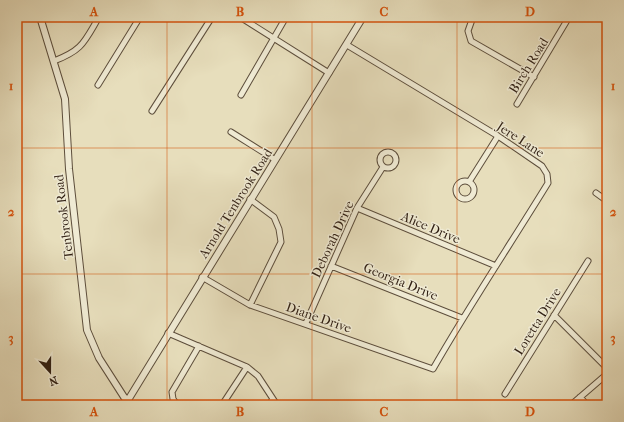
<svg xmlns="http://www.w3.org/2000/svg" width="624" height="422" font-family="'IM FELL French Canon',serif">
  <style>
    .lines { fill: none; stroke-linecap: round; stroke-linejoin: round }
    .minor-casing { stroke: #5d4e3c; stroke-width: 7 }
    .tertiary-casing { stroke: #5d4e3c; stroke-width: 8 }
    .minor { stroke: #efead3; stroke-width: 5 }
    .tertiary { stroke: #efead3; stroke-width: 6 }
    .grid { fill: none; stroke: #d6530d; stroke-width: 1; stroke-opacity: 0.55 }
    .labels { text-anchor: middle; stroke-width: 3; stroke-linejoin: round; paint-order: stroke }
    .street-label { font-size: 13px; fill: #2f1e12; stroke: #efead3 }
    .neatline { fill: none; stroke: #d6530d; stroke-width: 1.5 }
    .grid-label { font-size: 13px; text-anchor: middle; font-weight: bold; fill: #d6530d }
  </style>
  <rect width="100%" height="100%" fill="#e7debc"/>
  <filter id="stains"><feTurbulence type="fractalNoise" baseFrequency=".005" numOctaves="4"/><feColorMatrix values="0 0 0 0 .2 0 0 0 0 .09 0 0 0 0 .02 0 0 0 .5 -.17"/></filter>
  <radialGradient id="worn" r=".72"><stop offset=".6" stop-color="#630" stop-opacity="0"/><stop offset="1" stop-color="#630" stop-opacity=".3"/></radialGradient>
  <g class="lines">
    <defs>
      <path id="minor" d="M240,17L329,73
        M473,17L468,31L471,41L534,77
        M54,61C83,50 84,42 99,17
        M98,85L140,17
        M241,95L286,17
        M517,104L569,17
        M152,111L212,17
        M231,132L274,159
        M606,150L607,151
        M380 160a8 8 0 1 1 16 0a8 8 0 1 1-16 0Z
        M456 190a9 9 0 1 1 18 0a9 9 0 1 1-18 0Z
        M469,182L498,136
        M596,193L607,201
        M250,199L274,217L279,229L281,242L250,305
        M357,208L496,266
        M331,266L462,318
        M202,277L250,305L433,369C469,306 510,245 548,183L547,174L542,166L498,136L347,45
        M554,315L607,368
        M306,323L357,208L383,167
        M168,333L247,367L258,376L277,405
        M505,394L588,261
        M580,397L587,405
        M177,405L173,399L172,392L199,346
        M222,405L247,367
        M269,405L273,399
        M571,405L607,374"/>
      <path id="tertiary" d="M40,17L65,99L69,169L87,330L99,358L124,397L131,405
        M125,405L363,17"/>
    </defs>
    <!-- minor casing -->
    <use href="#minor" class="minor-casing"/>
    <!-- tertiary casing -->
    <use href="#tertiary" class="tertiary-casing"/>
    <!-- minor -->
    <use href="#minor" class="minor"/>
    <!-- tertiary -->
    <use href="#tertiary" class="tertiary"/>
  </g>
  <!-- grid -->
  <path class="grid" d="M167,17V405M312,17V405M457,17V405M17,148H607M17,274H607"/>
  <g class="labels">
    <!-- street labels -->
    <g class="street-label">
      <text transform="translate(528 65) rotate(-58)" y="5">Birch Road</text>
      <text transform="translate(521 139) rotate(33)" y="5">Jere Lane</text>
      <text transform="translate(235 203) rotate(-58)" y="5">Arnold Tenbrook Road</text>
      <text transform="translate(63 217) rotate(-97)" y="5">Tenbrook Road</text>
      <text transform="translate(431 227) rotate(23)" y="5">Alice Drive</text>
      <text transform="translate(332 239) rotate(-65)" y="5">Deborah Drive</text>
      <text transform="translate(401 281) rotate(22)" y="5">Georgia Drive</text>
      <text transform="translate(319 317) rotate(19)" y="5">Diane Drive</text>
      <text transform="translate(537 321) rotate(-58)" y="5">Loretta Drive</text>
    </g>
  </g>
  <!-- margin -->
  <rect width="624" height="422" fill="none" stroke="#e7debc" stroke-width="44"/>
  <!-- north arrow -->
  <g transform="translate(50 372) rotate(159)" stroke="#efead3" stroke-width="3" paint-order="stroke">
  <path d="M0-3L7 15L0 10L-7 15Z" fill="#2f1e12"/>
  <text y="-6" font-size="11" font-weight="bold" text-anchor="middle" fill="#2f1e12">N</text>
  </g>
  <rect x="22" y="22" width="580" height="378" class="neatline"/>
  <g class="grid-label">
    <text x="94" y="16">A</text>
    <text x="240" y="16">B</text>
    <text x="384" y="16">C</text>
    <text x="530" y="16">D</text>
    <text x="11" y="90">1</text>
    <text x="613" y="90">1</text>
    <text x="11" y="216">2</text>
    <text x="613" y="216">2</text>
    <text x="11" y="342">3</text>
    <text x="613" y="342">3</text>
    <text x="94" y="416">A</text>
    <text x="240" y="416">B</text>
    <text x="384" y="416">C</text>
    <text x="530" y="416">D</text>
  </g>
  <rect width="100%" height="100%" filter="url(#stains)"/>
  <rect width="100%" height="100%" fill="url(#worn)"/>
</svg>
